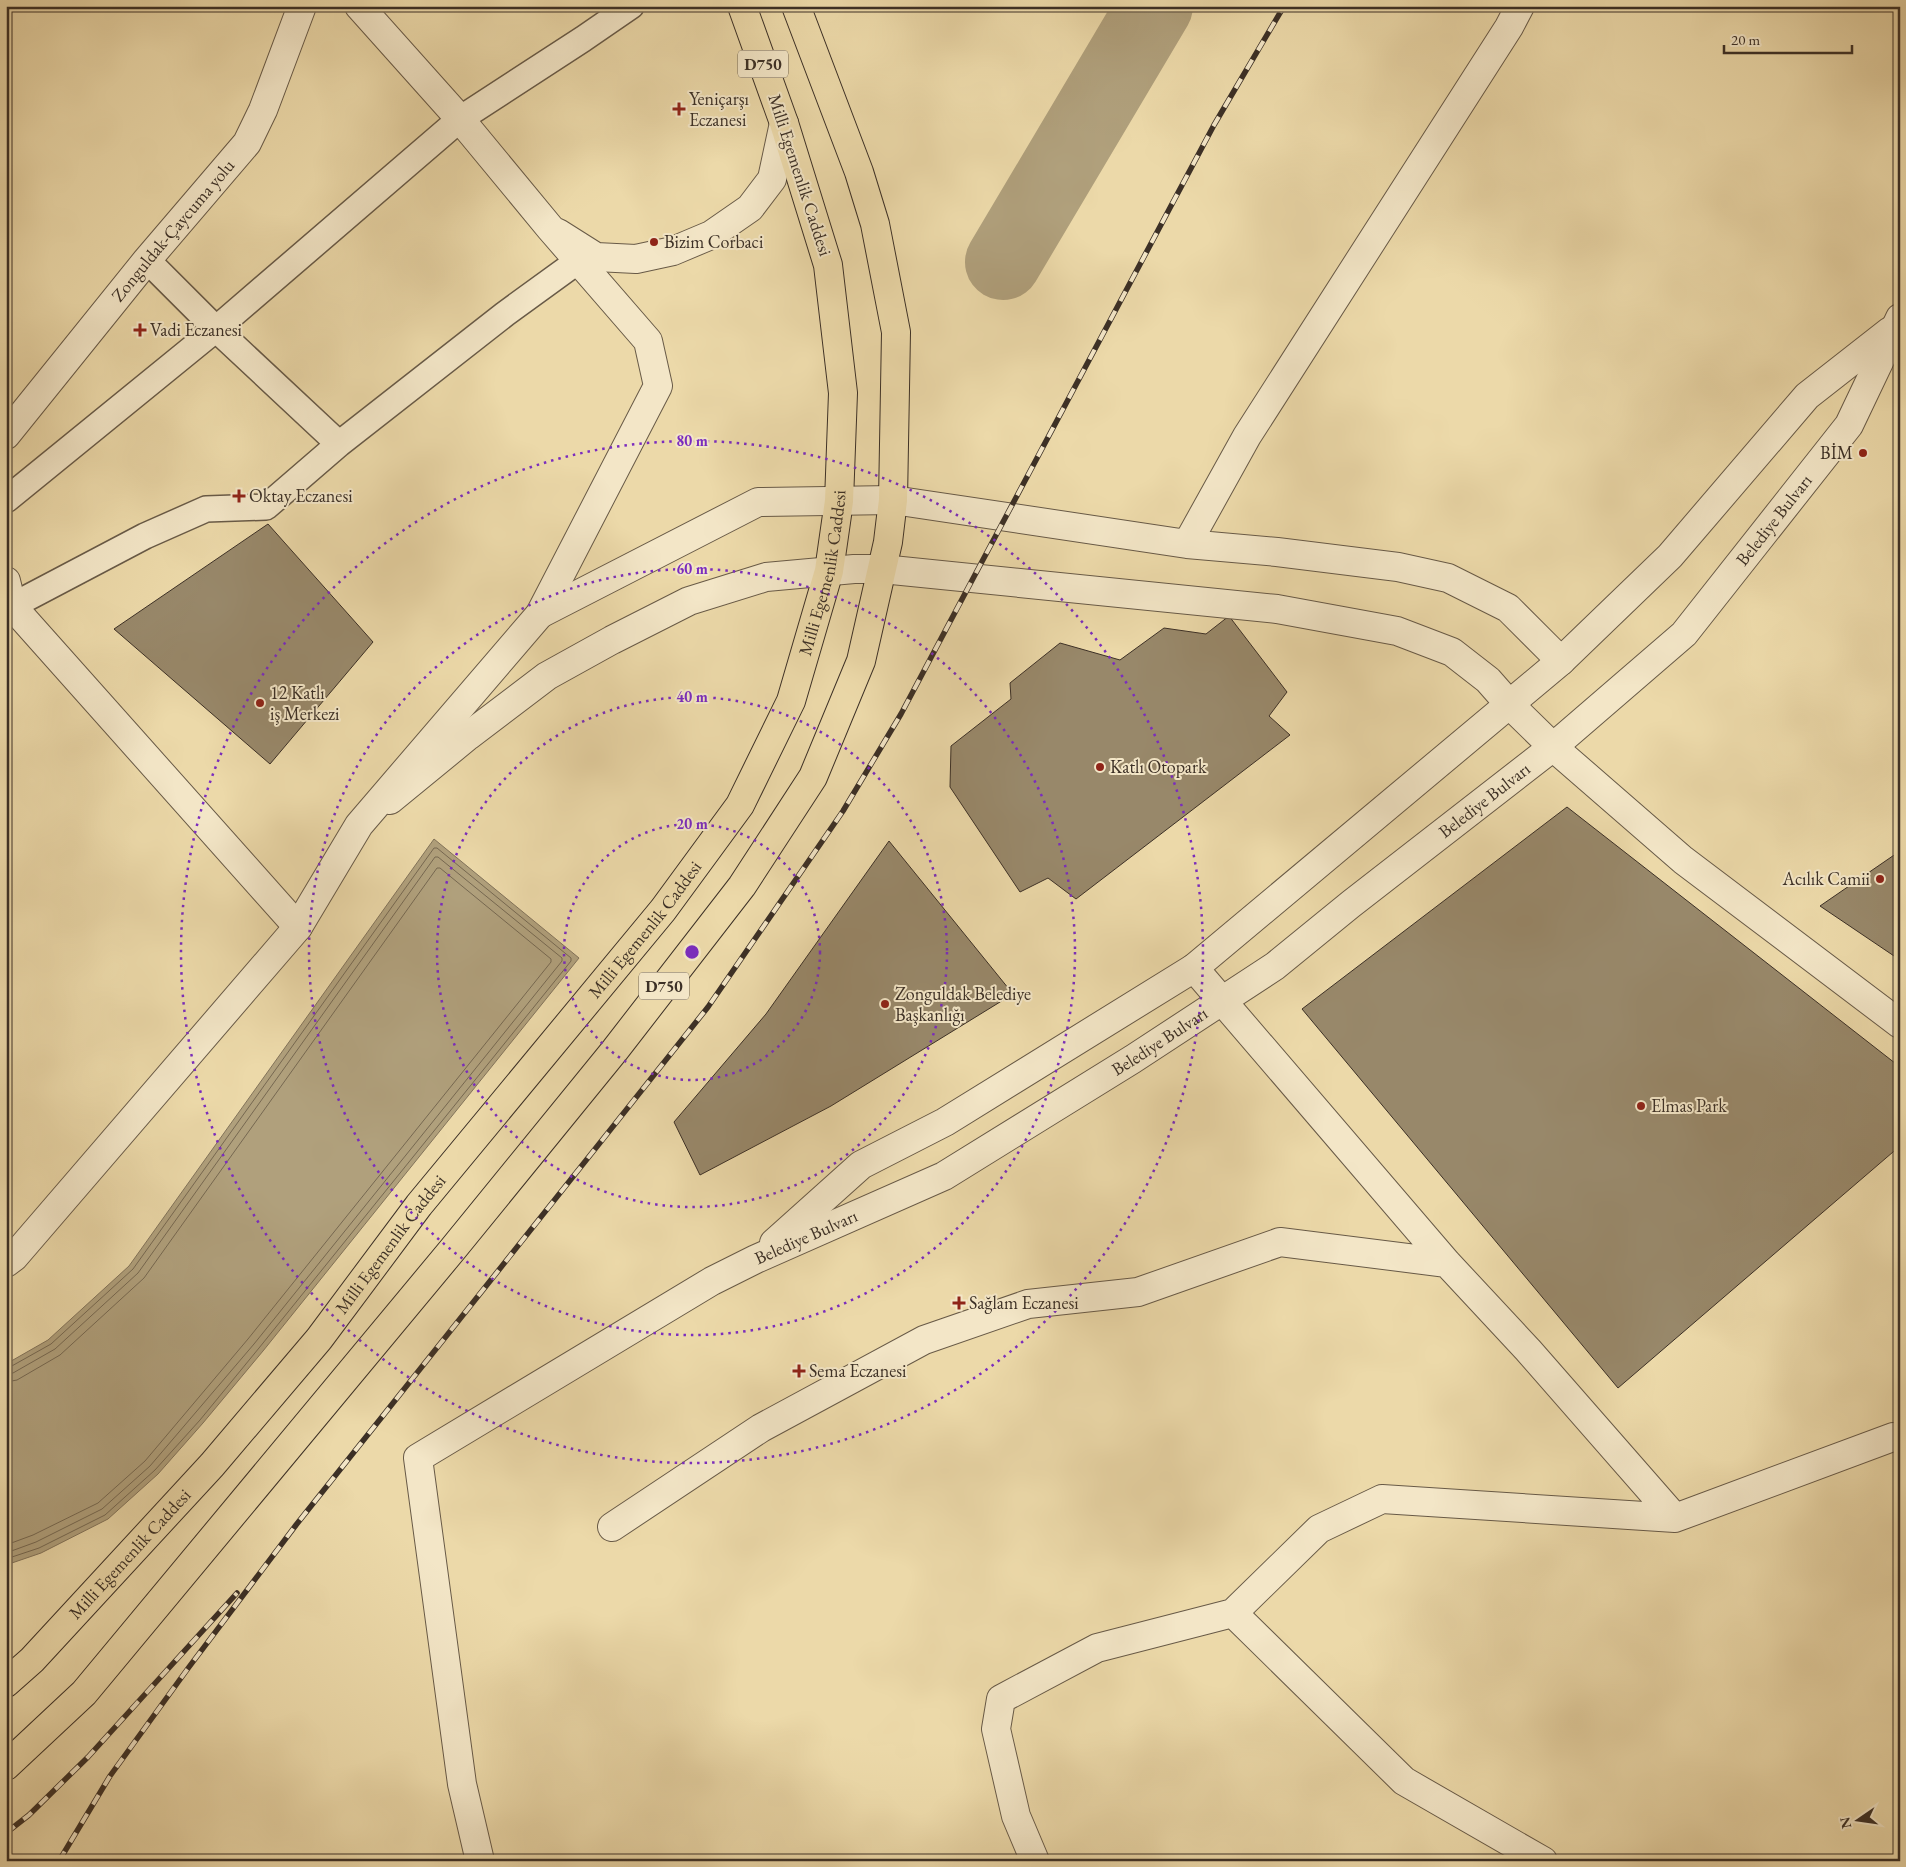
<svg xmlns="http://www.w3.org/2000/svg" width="1906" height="1867" font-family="'EB Garamond',serif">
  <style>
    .water { fill: #b0a07c; stroke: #82735a }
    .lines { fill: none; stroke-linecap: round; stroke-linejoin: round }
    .shore { stroke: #766851; stroke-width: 1 }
    .river { stroke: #b0a07c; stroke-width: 76 }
    .building { fill: #98886a; stroke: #3c3026 }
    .pedestrian-casing { stroke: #685a47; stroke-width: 28 }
    .minor-casing { stroke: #685a47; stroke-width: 30 }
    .tertiary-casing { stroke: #685a47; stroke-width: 30 }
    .trunk-casing { stroke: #3c3026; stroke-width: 30 }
    .pedestrian { stroke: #f3e6c7; stroke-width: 25 }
    .minor { stroke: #f3e6c7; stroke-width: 28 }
    .tertiary { stroke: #f3e6c7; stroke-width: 28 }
    .trunk { stroke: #ecd9a9; stroke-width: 28 }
    .rail-casing { stroke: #3c3026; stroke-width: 5.5 }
    .rail { stroke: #f3e6c7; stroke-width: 4; stroke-dasharray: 11; stroke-linecap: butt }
    .ring { fill: none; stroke: #7b2cbf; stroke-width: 2.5; stroke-dasharray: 2.5 5 }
    .poi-dot { fill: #8f2418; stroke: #f3e6c7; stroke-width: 2 }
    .labels { text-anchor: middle; stroke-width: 4; stroke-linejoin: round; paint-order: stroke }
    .shield { fill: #f3e6c7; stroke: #736756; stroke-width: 1 }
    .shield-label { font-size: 16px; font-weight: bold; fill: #3c3026 }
    .poi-label { font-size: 18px; fill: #3c3026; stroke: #f3e6c7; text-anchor: start }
    .street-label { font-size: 18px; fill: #3c3026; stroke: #f3e6c7 }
    .centre { fill: #7b2cbf; stroke: #f3e6c7; stroke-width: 2.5 }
    .ring-label { font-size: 15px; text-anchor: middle; font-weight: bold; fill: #7b2cbf; stroke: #f3e6c7; stroke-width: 4; stroke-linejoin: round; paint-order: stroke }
  </style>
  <rect width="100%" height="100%" fill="#ecd9a9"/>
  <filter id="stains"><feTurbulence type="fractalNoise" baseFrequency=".004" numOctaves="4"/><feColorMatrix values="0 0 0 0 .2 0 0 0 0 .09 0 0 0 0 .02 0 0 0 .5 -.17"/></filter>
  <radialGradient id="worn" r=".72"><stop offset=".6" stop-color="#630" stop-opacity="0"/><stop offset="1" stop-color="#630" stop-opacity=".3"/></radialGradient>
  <!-- water -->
  <path class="water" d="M434,839L579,958L263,1351L203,1423L158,1474L108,1519L41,1553L6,1565V1364L48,1340L129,1266Z"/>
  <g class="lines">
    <!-- shore -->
    <path class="shore" d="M6,1368L10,1367L51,1344L133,1269L434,848H437L571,958V961L259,1348L200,1420L155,1470L105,1515L39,1548L6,1559
      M6,1374L13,1373L55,1349L138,1273L435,857H438L562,958V961L254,1344L150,1466L102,1509L36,1542L6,1553
      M6,1382L17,1380L60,1355L144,1278L437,868H440L551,959V962L248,1339L145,1461L98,1503L33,1535L6,1545"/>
    <!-- river -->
    <path class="river" d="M1003,262L1155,6"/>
  </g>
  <!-- building -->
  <path class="building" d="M268,524L373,642L270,764L114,629Z
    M1229,616L1287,692L1269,716L1290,735L1076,899L1048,878L1020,892L950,787L951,746L1011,699L1010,683L1060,643L1120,660L1164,628L1206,634Z
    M1567,807L1900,1067V1146L1618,1388L1302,1009Z
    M889,841L1013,994L831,1106L700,1175L674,1122L766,1014Z
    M1900,851V960L1820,906Z"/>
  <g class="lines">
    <defs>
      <path id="pedestrian" d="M147,260L216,329L339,444
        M6,500L216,329L460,119L583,39L631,6
        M12,606L145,536L206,509L266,507L339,444L505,314L578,261"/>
      <path id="minor" d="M558,233L596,257L636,259L673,251L711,235L750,208L772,179L784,123
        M1187,544L1247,436L1509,27L1520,6
        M540,614L758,502L893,500L1187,544L1277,552L1398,567L1448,578L1508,608L1561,661
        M390,800L468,736L547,676L612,640L689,601L766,577L854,569H882L1277,609L1397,631L1452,652L1488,680L1510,705L1553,747L1683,860L1900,1024
        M1194,968L1447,1263L1528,1350L1675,1518L1893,1437L1900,1438
        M612,1527L761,1428L924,1340L1028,1304L1138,1292L1280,1242L1447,1263
        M1233,1613L1404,1781L1543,1861
        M1035,1861L1016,1816L996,1729L1001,1699L1097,1648L1233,1613L1319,1529L1382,1499L1675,1518"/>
      <g id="tertiary">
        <path id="s1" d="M6,435L147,260L247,143L263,110L302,6"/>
        <path d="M6,581L12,606L298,927"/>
        <path d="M774,1243L861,1165L945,1122L1194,968L1561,661L1670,556L1807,396L1890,331"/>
        <path d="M6,1263L14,1257L298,927L359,825L540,614L658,386L648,341L550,228L460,119L359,6"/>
        <path id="s2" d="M480,1861L462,1784L418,1458L712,1281L756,1259L944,1176L1133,1059L1275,966L1351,904L1553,747L1684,634L1849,425L1900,318"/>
      </g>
      <g id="trunk">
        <path id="s3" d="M6,1683L32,1660L212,1465L319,1339L419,1205L663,910L740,805L791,701L829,571L839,501L843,393L828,265L784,123L742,6"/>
        <path d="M6,1766L84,1693L453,1249L615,1050L742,886L813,777L861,661L888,542L893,500L896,332L875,224L859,172L796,6"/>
      </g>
    </defs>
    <!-- pedestrian casing -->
    <use href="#pedestrian" class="pedestrian-casing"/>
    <!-- minor casing -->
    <use href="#minor" class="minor-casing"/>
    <!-- tertiary casing -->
    <use href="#tertiary" class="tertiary-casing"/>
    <!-- trunk casing -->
    <use href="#trunk" class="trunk-casing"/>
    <!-- pedestrian -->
    <use href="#pedestrian" class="pedestrian"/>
    <!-- minor -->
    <use href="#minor" class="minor"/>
    <!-- tertiary -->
    <use href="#tertiary" class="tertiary"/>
    <!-- trunk -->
    <use href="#trunk" class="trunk"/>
    <defs>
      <path id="rail" d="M6,1833L29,1815L88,1757L237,1593
        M59,1861L110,1776L189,1667L296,1525L708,1007L843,811L901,714L1214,125L1284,6"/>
    </defs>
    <!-- rail casing -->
    <use href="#rail" class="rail-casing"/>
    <!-- rail -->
    <use href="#rail" class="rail"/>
  </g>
  <!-- distance rings -->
  <g class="ring">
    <circle cx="692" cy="952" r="128"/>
    <circle cx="692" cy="952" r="255"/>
    <circle cx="692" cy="952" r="383"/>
    <circle cx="692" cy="952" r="511"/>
  </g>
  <!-- markers -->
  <g class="poi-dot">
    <path d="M676.5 101.5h5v5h5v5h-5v5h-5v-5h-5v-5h5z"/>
    <circle cx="654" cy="242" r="5"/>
    <path d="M137.5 322.5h5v5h5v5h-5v5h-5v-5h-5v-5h5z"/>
    <circle cx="1863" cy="453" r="5"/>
    <path d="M236.5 488.5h5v5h5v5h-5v5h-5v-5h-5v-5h5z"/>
    <circle cx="260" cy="703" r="5"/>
    <circle cx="1100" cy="767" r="5"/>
    <circle cx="1880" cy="879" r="5"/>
    <circle cx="885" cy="1004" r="5"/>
    <circle cx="1641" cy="1106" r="5"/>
    <path d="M956.5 1295.5h5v5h5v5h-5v5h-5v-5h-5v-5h5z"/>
    <path d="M796.5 1363.5h5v5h5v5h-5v5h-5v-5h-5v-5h5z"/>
  </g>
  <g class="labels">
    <!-- shield labels -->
    <g class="shield">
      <rect x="738" y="50.5" width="50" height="27" rx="4"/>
      <rect x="639" y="972.5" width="50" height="27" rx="4"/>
    </g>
    <g class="shield-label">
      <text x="763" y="70">D750</text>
      <text x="664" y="992">D750</text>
    </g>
    <!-- poi labels -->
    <g class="poi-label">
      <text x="689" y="105">Yeniçarşı<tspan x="689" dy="21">Eczanesi</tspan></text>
      <text x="664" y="248">Bizim Corbaci</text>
      <text x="150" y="336">Vadi Eczanesi</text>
      <text x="1853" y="459" text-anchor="end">BİM</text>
      <text x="249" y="502">Oktay Eczanesi</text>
      <text x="270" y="699">12 Katlı<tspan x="270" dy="21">iş Merkezi</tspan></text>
      <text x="1110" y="773">Katlı Otopark</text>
      <text x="1870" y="885" text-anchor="end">Acılık Camii</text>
      <text x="895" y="1000">Zonguldak Belediye<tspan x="895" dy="21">Başkanlığı</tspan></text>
      <text x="1651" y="1112">Elmas Park</text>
      <text x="969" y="1309">Sağlam Eczanesi</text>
      <text x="809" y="1377">Sema Eczanesi</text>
    </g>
    <!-- street labels -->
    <g class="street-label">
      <text transform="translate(800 175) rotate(72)" y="6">Milli Egemenlik Caddesi</text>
      <text dy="6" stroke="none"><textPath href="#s1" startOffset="264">Zonguldak-Çaycuma yolu</textPath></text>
      <text dy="6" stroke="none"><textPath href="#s2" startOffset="2070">Belediye Bulvarı</textPath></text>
      <text dy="6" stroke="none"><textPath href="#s3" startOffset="1394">Milli Egemenlik Caddesi</textPath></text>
      <text dy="6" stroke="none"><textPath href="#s2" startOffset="1665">Belediye Bulvarı</textPath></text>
      <text dy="6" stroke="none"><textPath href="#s3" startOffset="989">Milli Egemenlik Caddesi</textPath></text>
      <text dy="6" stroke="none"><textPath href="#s2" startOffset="1260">Belediye Bulvarı</textPath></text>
      <text dy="6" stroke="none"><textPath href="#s2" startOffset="855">Belediye Bulvarı</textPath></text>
      <text dy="6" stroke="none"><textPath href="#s3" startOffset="584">Milli Egemenlik Caddesi</textPath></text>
      <text dy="6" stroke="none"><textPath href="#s3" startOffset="179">Milli Egemenlik Caddesi</textPath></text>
    </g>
  </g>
  <circle cx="692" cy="952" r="8" class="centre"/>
  <g class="ring-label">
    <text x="692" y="446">80 m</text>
    <text x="692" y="574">60 m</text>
    <text x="692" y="702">40 m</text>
    <text x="692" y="829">20 m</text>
  </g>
  <!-- margin -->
  <rect width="1906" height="1867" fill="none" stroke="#ecd9a9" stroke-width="25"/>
  <rect x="8" y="8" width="1891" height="1852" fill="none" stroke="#3c3026" stroke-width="2.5"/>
  <rect x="12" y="12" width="1881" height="1842" fill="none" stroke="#3c3026"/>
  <!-- north arrow -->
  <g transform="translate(1858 1820) rotate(257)" stroke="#f3e6c7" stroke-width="4" paint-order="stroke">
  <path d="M0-4L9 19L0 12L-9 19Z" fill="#3c3026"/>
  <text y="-8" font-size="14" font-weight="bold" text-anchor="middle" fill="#3c3026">N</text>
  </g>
  <!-- scale -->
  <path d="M1724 45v8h128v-8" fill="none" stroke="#3c3026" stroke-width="2.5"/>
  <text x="1731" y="45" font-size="15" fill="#3c3026" stroke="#f3e6c7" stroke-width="4" paint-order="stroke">20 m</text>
  <rect width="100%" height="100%" filter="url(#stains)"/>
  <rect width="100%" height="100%" fill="url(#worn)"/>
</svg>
